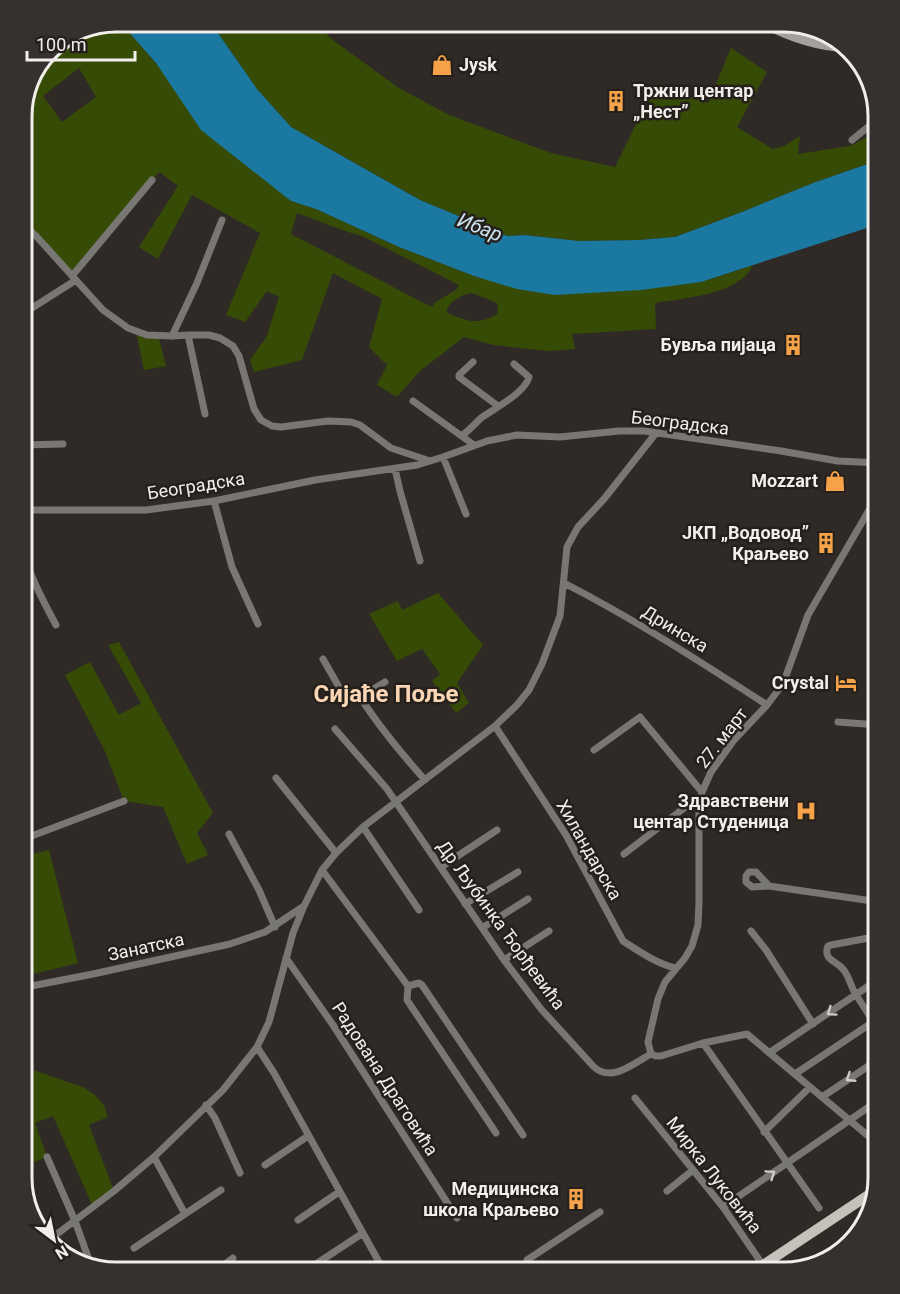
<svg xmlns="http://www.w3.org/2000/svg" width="900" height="1294" font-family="Roboto,sans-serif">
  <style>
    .green { fill: #364b06; fill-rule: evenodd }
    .water { fill: #1b78a0 }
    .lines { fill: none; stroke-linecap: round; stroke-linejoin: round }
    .street { stroke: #787773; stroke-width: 7 }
    .secondary { stroke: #a3a19d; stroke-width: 10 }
    .primary { stroke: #c5c2bc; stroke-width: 10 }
    .oneway { stroke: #cdcac8 }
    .labels { text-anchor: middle; stroke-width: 5; stroke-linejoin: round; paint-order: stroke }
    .poi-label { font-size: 18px; font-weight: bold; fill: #f2eeec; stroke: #26201d; text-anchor: end }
    .street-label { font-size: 18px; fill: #f2eeec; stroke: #26201d }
    .water-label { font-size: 20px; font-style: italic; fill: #cbe3f0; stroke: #26201d }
    .district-label { font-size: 24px; font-weight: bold; fill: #fbd6b5; stroke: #26201d }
    .rim { fill: none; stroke: #f2eeec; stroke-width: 3 }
  </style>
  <rect width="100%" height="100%" fill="#302a26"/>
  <!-- green -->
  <path class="green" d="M115,21H119L156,63L291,201L316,209L399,247L474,276L555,295L701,282L751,266L752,267C737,295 683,298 655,303L656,329L572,334L575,349L548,351L493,345L464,337L420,371L397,397L377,385L387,365L369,347L382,299L333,273L302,360L254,372L250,360L267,336L279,297L267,291L245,322L226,315L260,233L192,195L158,259L139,247L178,186L159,172L72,276L21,222V109L53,45ZM79,68L96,97L62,122L43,96ZM297,213L342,230L364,237L459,285L456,290L434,303L433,307L420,301L291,234ZM472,293L497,303L498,308L497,314C477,326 466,321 446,312C449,301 461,295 472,293Z
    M212,21H313L334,41L399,88L447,114L551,153L615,167L656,84L708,103L731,48L767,72L737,127L773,149L784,146L800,136L798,154L850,146L879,131V160L813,183L742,212L675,237L639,240L579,241L525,235L507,236L422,201L291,127L257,89L220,36Z
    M136,331L158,335L166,366L144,370Z
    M438,593L483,645L457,683L469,703L456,713L432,681L440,674L422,649L397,661L369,614L398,601L402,610Z
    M119,642L213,813L197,833L208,855L187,864L163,807L124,801L104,749L65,675L90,662L119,715L141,703L108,645Z
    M49,850L78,963L21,977V857Z
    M21,1060L30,1069L83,1087L95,1095L104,1105L108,1117L89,1125L114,1191L93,1207L53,1116L35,1123L47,1157L21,1167V1095L26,1093L21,1079Z"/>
  <!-- water -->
  <path class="water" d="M119,21H212L220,36L257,89L291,127L420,200L507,236L524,235L579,241L639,240L675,237L742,212L813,183L879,160V224L701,282L641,290L555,295L517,289L474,276L399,247L316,209L291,201L201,130L156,63Z"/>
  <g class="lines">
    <!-- street -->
    <path class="street" d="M795,22L800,31L812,40
      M777,25L782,24L786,21
      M852,140L879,118
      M21,222L37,237L103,310L128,328L147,335L172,336L188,335H209L220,338L233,346L239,356L254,409L261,420L272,426L281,427L328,421L351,422L360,425L391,448L430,461
      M72,276L152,180
      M21,315L76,280
      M188,335L205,414
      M172,336L197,283L222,220
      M473,362L459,375V377L498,406
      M413,401L474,445
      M463,435C469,430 475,424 481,418C495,408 525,393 529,377L514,364
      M21,445L63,444
      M443,457L466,514
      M395,469L400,491L420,561
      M214,501L232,567L258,624
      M21,510H146L214,501L315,480L417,465L443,457L487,441L517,435L560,437L619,431H644L781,451L838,461L879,463
      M21,546C29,574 42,599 56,625
      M564,583C634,619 701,662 767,705
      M323,659L343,694L345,696L360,697C380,728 400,752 425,780
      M879,691L874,663L879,620
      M360,697L385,682
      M838,722L879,725
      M495,726L566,835L623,941C640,952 656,963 675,968
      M335,729L387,789L504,960L541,1009L594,1067C612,1083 634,1063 651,1054
      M594,750L640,717L702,792
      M276,778L336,853
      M363,827L419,910
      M229,834L259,890L275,927
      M21,840L124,801
      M624,854L692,802L700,798
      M441,867L497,830
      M322,870L408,986L407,1000L496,1133
      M769,886L756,872H749L746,876V882L752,887L769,886L879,902
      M465,904L518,872
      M482,928L528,899
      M751,931L766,950L813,1024
      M874,937L831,945L828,946C823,959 834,960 842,968C849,975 850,985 855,993C863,1006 871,1018 879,1030
      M286,958L333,1025L457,1218
      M504,960L549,931
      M408,986L419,983L422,985L523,1135
      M21,988L93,974L230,944L265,932L304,906
      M703,1043L819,1208
      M257,1047L274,1073L379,1262
      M769,1053L879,979
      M651,1054L648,1042L658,999L665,982L685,958L692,946L698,925L699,902V808L702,792L711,772L734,740L767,705L783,684L808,615L879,493
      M651,1054L656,1056H661L703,1043L747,1034L879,1145
      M795,1074L879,1018
      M822,1097L879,1059
      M635,1098L723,1207L767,1271
      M206,1105L215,1118L240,1173
      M764,1132L810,1087
      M47,1157L75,1221L92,1268
      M154,1157L185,1214
      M265,1165L308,1136
      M667,1191L693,1170
      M723,1207L879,1100
      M298,1220L339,1192
      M50,1242L57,1234L114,1191L154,1157L223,1090L257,1047L269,1022L293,933L304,906L322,870L336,853L363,827L495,726L517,705L529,690L542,664L560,616L567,547L578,527L604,499L656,433
      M134,1248L221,1190
      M316,1264L363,1233
      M213,1273L233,1258
      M531,1273L528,1265L527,1260L600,1212"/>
    <!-- secondary -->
    <path class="secondary" d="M760,21C786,35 815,46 846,47"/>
    <!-- primary -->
    <path class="primary" d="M751,1273L876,1190"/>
  </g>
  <!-- one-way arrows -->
  <defs><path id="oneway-chevron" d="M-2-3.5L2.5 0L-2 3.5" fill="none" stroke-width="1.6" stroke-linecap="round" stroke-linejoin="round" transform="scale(1.5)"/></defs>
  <g class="oneway">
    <use href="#oneway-chevron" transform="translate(831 1012) rotate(145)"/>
    <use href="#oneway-chevron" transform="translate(850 1078) rotate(147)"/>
    <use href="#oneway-chevron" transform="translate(771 1174) rotate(-34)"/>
  </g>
  <!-- icons -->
  <defs>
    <symbol id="shop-bare" viewBox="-9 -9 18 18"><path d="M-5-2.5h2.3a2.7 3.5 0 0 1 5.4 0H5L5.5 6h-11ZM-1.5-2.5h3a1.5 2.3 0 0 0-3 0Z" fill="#f6a248" stroke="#26201d" stroke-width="2.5" paint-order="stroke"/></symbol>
    <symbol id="building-bare" viewBox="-9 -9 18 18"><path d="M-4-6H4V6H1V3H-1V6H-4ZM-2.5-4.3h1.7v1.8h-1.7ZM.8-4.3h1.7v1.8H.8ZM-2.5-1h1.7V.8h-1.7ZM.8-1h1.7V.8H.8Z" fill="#f6a248" stroke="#26201d" stroke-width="2.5" paint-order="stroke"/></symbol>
    <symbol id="hotel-bare" viewBox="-9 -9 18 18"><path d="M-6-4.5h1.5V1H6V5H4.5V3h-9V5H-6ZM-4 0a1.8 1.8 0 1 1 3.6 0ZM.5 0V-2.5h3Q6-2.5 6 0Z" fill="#f6a248" stroke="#26201d" stroke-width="2.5" paint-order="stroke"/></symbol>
    <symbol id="hospital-bare" viewBox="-9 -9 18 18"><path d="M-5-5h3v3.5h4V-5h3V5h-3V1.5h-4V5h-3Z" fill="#f6a248" stroke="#26201d" stroke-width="2.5" paint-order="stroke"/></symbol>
  </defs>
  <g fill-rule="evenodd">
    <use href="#shop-bare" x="427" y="50" width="30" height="30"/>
    <use href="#building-bare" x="601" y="86" width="30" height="30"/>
    <use href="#building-bare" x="778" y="330" width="30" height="30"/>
    <use href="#shop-bare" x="820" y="466" width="30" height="30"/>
    <use href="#building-bare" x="811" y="528" width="30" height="30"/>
    <use href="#hotel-bare" x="831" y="668" width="30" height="30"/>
    <use href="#hospital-bare" x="791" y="796" width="30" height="30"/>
    <use href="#building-bare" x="561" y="1184" width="30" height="30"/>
  </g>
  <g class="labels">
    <!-- poi labels -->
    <g class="poi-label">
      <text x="459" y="71" text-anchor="start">Jysk</text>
      <text x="633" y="97" text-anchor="start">Тржни центар<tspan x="633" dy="21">„Нест”</tspan></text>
      <text x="776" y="351">Бувља пијаца</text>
      <text x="818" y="487">Mozzart</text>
      <text x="809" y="539">ЈКП „Водовод”<tspan x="809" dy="21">Краљево</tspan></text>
      <text x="829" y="689">Crystal</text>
      <text x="789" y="807">Здравствени<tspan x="789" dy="21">центар Студеница</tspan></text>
      <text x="559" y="1195">Медицинска<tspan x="559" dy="21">школа Краљево</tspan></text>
    </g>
    <!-- street labels -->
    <g class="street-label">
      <text transform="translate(680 423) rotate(7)" y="6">Београдска</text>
      <text transform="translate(196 486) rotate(-9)" y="6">Београдска</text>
      <text transform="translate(675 629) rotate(31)" y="6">Дринска</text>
      <text transform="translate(722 738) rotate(-52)" y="6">27. март</text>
      <text transform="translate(589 850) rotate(60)" y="6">Хиландарска</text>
      <text transform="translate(501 925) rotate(54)" y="6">Др Љубинка Ђорђевића</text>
      <text transform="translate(146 947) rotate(-12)" y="6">Занатска</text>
      <text transform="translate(385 1079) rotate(57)" y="6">Радована Драговића</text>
      <text transform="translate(714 1175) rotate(52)" y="6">Мирка Луковића</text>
    </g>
    <!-- water labels -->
    <g class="water-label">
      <text transform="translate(480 227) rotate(21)" y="7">Ибар</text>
    </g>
    <!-- district labels -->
    <g class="district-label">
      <text x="386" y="702">Сијаће Поље</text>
    </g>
  </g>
  <!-- crop -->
  <path d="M0 0H900V1294H0ZM116 32H784A84 84 0 0 1 868 116V1178A84 84 0 0 1 784 1262H116A84 84 0 0 1 32 1178V116A84 84 0 0 1 116 32Z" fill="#36302e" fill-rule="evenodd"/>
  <path class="rim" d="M116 32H784A84 84 0 0 1 868 116V1178A84 84 0 0 1 784 1262H116A84 84 0 0 1 32 1178V116A84 84 0 0 1 116 32Z"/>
  <!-- north arrow -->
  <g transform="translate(54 1240) rotate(148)" stroke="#26201d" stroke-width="4.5" paint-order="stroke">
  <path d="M0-4.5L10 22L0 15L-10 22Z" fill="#f2eeec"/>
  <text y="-9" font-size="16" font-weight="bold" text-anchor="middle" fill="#f2eeec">N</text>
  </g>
  <!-- scale -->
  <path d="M27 51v9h108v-9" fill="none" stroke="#f2eeec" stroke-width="3"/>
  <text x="36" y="51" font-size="18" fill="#f2eeec" stroke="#26201d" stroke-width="4.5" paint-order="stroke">100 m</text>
</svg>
